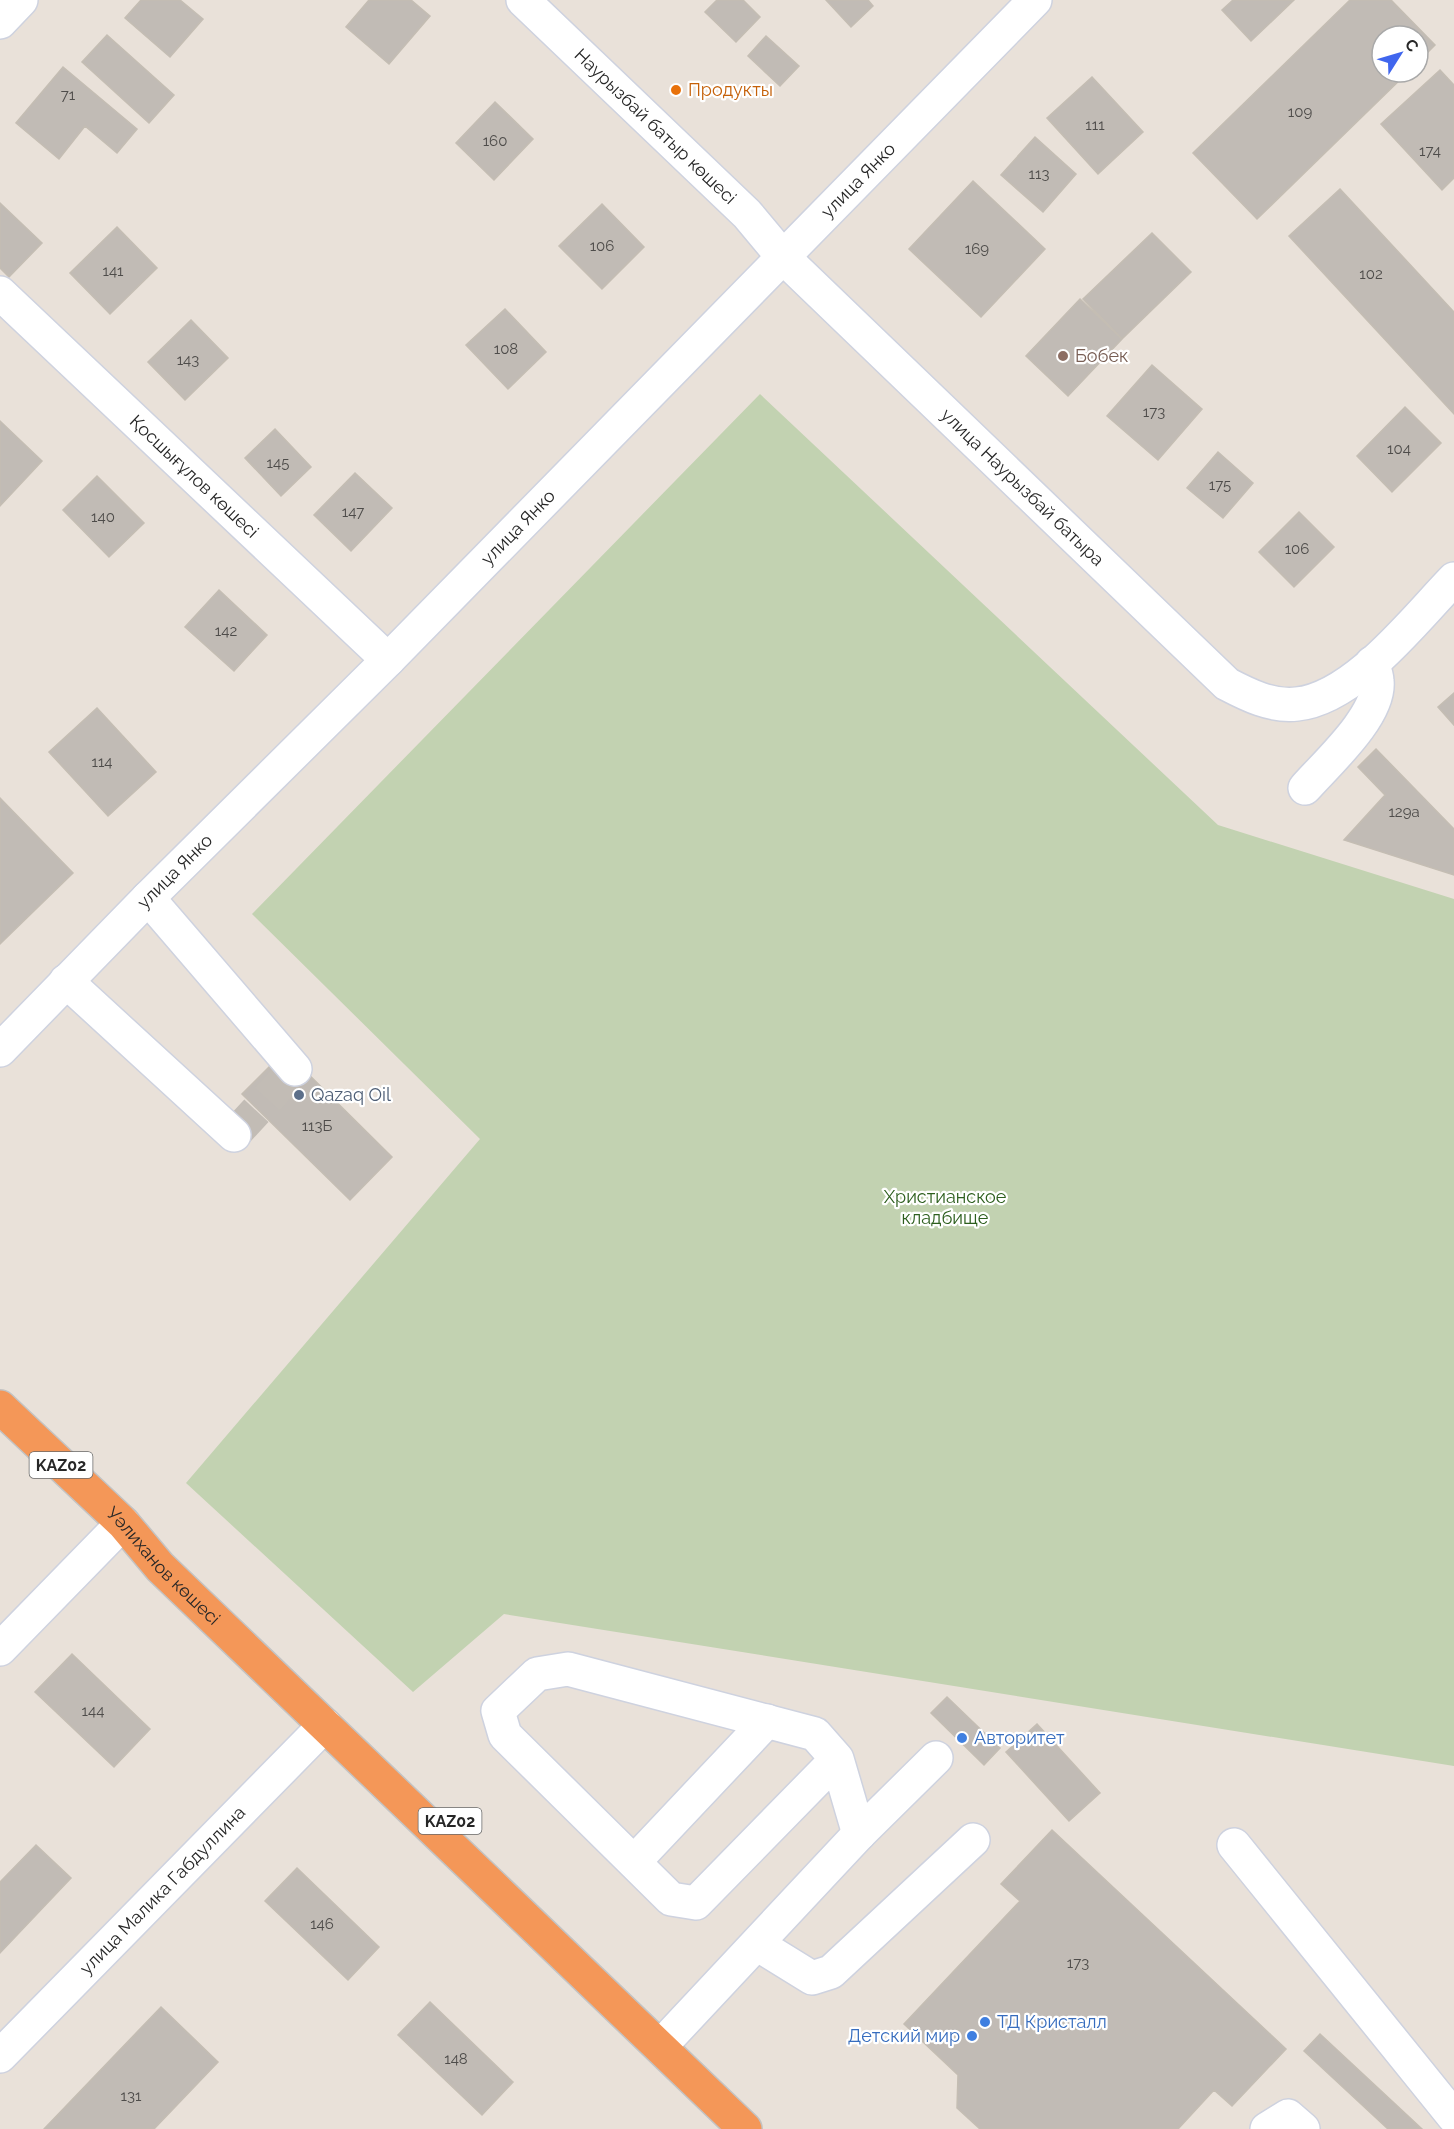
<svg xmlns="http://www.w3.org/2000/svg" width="1454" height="2129" font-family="Raleway,sans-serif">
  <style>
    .cemetery { fill: #c2d2b1 }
    .building { fill: #c1bbb5; stroke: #c4bdb3; stroke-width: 1.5 }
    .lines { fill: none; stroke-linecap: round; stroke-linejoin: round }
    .minor-tunnel { stroke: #c2bcb5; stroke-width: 33; stroke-dasharray: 33 16; stroke-linecap: butt }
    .minor-casing { stroke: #ced2df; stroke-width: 36 }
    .highway-casing { stroke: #c3c3c3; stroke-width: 36 }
    .minor { stroke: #fff; stroke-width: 33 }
    .highway { stroke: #f49758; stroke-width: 33 }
    .food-dot { fill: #e8710a; stroke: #fff; stroke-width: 2 }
    .education-dot { fill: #8d6e63; stroke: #fff; stroke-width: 2 }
    .service-dot { fill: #5c6f8a; stroke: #fff; stroke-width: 2 }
    .shop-dot { fill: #3f7fe0; stroke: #fff; stroke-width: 2 }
    .labels { text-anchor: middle; stroke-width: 4.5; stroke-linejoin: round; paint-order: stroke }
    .number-label { font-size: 15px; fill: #4e4c4a }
    .shield { fill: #fff; stroke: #686868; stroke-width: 1.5 }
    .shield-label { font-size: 16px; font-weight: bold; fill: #272727 }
    .food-label { font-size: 18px; fill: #c56008; stroke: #fff; text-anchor: start }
    .street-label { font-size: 18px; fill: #272727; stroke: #fff }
    .education-label { font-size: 18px; fill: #785e54; stroke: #fff; text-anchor: start }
    .service-label { font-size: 18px; fill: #4e5e75; stroke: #fff; text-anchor: start }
    .park-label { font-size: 18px; fill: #2c5e1d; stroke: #fff }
    .shop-label { font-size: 18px; fill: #366cbe; stroke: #fff; text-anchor: start }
  </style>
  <rect width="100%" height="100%" fill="#e9e1d9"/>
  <!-- cemetery -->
  <path class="cemetery" d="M760,394L1218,825L1454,899V1766L504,1614L413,1692L186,1483L480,1139L252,914Z"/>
  <!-- building -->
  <path class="building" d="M141,0H180L203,19L170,57L125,18Z
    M369,0H411L430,16L389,64L346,27Z
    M717,0H743L760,17L736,42L705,12Z
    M826,0H868L873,6L851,27Z
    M1233,0H1294L1251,41L1222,10Z
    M1350,0H1391L1435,45L1418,62V36H1382V72H1408L1257,219L1193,153Z
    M107,35L174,95L149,123L82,62Z
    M766,36L799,66L780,86L748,56Z
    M63,67L137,129L117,153L85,126L59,159L16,123Z
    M1440,70L1454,85V178L1442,190L1381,124Z
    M1092,77L1143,132L1098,174L1047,118Z
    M495,102L533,139L494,180L456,143Z
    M1035,137L1076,174L1043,212L1001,175Z
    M973,181L1045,249L981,317L909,249Z
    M1340,189L1454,312V414L1289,236Z
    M0,203L42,243L9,277L0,268Z
    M602,204L644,247L602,289L559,246Z
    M117,227L157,268L110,314L70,273Z
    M1152,233L1191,272L1122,339L1083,299Z
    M1080,299L1122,339L1068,396L1026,356Z
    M505,309L546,352L508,389L466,345Z
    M191,320L228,358L185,400L148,362Z
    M1152,365L1202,409L1158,460L1107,416Z
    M1405,407L1441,443L1392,492L1357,456Z
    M0,421L42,461L0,506Z
    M275,429L311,467L281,496L245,458Z
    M1218,452L1253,483L1223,518L1187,488Z
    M355,473L392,508L351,551L314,515Z
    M97,476L144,523L109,557L63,510Z
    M1299,512L1334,547L1294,587L1259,552Z
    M219,590L267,635L234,671L185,627Z
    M1454,693V725L1438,707Z
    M97,708L156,772L108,816L49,752Z
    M1376,749L1454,829V875L1344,840L1385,795L1358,767Z
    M0,798L73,873L0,944Z
    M285,1051L392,1157L350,1200L242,1094Z
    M72,1654L150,1729L114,1767L35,1692Z
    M947,1697L1000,1748L984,1765L931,1713Z
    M1037,1724L1100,1793L1069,1821L1006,1752Z
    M1052,1830L1286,2049L1232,2106L1214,2090L1178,2129H980L957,2108L958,2075L904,2024L1020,1901L1001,1884Z
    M36,1845L71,1878L0,1953V1882Z
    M297,1868L379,1947L348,1980L265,1901Z
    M430,2002L513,2082L482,2115L398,2035Z
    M161,2007L218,2062L154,2129H44Z
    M1320,2034L1422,2129H1388L1304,2051Z"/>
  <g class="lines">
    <!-- minor-tunnel -->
    <path class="minor-tunnel" d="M234,1135L295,1069"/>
    <defs>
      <g id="minor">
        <path id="s1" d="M523,0L747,214L783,257L1227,684C1248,695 1272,707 1297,704C1355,698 1415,619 1454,579"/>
        <path d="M0,22L21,0"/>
        <path id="s2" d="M0,293L388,660"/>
        <path d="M1305,788C1326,764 1381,715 1377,681C1377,675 1374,668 1372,663"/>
        <path d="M148,898L295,1069"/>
        <path d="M66,981L234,1135"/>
        <path id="s3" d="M0,1050L148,898L388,660L1035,0"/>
        <path d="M0,1649L123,1523"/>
        <path d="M837,1759L696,1903L671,1899L505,1735L498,1711L537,1674L568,1669L815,1734L837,1759L859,1834"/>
        <path d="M1234,1845L1454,2117"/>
        <path d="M634,1862L767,1721"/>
        <path d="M757,1944L812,1978L831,1972L973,1840"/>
        <path d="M671,2035L859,1834L936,1758"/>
        <path id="s4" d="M0,2056L325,1725"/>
        <path d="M1267,2129L1288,2116L1303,2129"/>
      </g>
      <g id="highway">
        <path id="s5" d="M0,1407L123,1523L160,1567L745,2129"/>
      </g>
    </defs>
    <!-- minor casing -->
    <use href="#minor" class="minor-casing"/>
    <!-- highway casing -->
    <use href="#highway" class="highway-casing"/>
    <!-- minor -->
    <use href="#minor" class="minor"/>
    <!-- highway -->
    <use href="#highway" class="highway"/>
  </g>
  <!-- markers -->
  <circle class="food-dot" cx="676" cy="90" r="6"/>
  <circle class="education-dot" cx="1063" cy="356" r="6"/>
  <circle class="service-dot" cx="299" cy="1095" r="6"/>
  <g class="shop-dot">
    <circle cx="962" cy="1738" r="6"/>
    <circle cx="985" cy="2022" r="6"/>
    <circle cx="972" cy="2036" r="6"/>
  </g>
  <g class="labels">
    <!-- number labels -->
    <g class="number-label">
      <text x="68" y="100">71</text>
      <text x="1300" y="117">109</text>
      <text x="1095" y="130">111</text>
      <text x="495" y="146">160</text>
      <text x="1430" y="156">174</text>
      <text x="1039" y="179">113</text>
      <text x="602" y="251">106</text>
      <text x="977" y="254">169</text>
      <text x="113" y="276">141</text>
      <text x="1371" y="279">102</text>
      <text x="506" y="354">108</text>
      <text x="188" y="365">143</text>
      <text x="1154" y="417">173</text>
      <text x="1399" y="454">104</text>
      <text x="278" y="468">145</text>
      <text x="1220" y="490">175</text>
      <text x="353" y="517">147</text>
      <text x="103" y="522">140</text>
      <text x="1297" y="554">106</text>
      <text x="226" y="636">142</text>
      <text x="102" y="767">114</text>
      <text x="1404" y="817">129а</text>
      <text x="317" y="1131">113Б</text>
      <text x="93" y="1716">144</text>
      <text x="322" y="1929">146</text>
      <text x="1078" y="1968">173</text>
      <text x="456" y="2064">148</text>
      <text x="131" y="2101">131</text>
    </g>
    <!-- shield labels -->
    <g class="shield">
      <rect x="29.5" y="1452" width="63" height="26" rx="4.5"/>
      <rect x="418.5" y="1808" width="63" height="26" rx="4.5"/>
    </g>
    <g class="shield-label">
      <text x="61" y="1471">KАZ02</text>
      <text x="450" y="1827">KАZ02</text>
    </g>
    <!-- food labels -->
    <g class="food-label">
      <text x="688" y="96">Продукты</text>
    </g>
    <!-- street labels -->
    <g class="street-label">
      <text dy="6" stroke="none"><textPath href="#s1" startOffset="183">Наурызбай батыр көшесі</textPath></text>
      <text dy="6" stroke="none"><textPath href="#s3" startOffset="1222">улица Янко</textPath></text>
      <text dy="6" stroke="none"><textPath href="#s2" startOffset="267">Қосшығұлов көшесі</textPath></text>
      <text dy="6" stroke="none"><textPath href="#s1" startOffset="698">улица Наурызбай батыра</textPath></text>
      <text dy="6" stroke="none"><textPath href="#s3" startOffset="736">улица Янко</textPath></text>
      <text dy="6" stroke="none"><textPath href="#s3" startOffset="250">улица Янко</textPath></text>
      <text dy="6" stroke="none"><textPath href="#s5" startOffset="228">Уәлиханов көшесі</textPath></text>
      <text dy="6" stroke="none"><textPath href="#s4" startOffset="232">улица Малика Габдуллина</textPath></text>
    </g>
    <!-- education labels -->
    <g class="education-label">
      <text x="1075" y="362">Бобек</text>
    </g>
    <!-- service labels -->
    <g class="service-label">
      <text x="311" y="1101">Qazaq Oil</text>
    </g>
    <!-- park labels -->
    <g class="park-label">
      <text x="945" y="1203">Христианское<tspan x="945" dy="21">кладбище</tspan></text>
    </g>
    <!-- shop labels -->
    <g class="shop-label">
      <text x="974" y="1744">Авторитет</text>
      <text x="997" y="2028">ТД Кристалл</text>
      <text x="960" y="2042" text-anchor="end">Детский мир</text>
    </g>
  </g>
  <!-- north arrow -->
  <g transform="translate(1400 54) rotate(53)"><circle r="28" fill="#ffffff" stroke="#a9a9a9" stroke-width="1.5"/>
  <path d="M0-4.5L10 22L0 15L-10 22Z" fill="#4066ee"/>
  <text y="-9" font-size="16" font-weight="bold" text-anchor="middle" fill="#272727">С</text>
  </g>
</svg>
